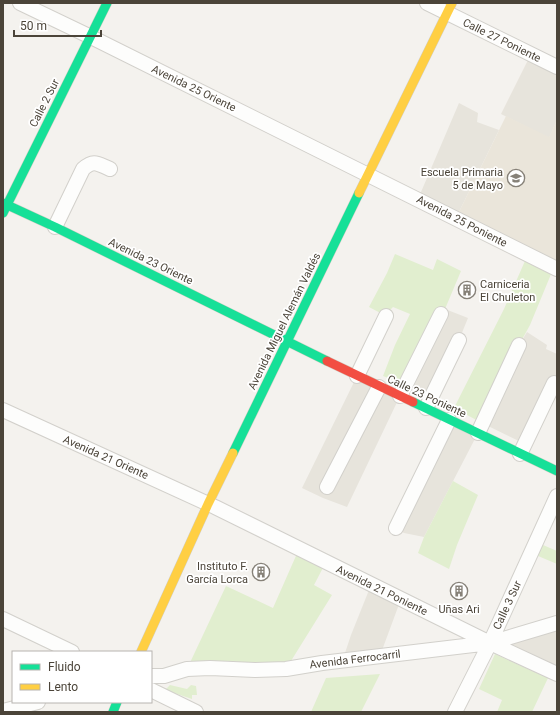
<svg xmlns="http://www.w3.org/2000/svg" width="560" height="715" font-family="Roboto,sans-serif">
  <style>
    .residential { fill: #e7e4dc }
    .education { fill: #eae5da }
    .green { fill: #e1eecf }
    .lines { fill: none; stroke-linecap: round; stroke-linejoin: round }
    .street-casing { stroke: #d2d0cb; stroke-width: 16 }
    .fast-casing { stroke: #d3cfc5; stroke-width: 10 }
    .slow-casing { stroke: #d3cfc5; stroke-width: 10 }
    .jam-casing { stroke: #d3cfc5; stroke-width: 10 }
    .street { stroke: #fdfdfc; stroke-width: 14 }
    .fast { stroke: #16e098; stroke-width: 9 }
    .slow { stroke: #ffcf43; stroke-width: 9 }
    .jam { stroke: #f24e42; stroke-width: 9 }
    .labels { text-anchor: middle; stroke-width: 3.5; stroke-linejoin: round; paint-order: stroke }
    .street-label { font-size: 11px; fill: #4b4439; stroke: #fff }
    .poi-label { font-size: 11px; fill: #4b4439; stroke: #fff; text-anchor: end }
  </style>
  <rect width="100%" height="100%" fill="#f4f2ee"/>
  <!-- residential -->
  <path class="residential" d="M531,54L557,67V120L549,138L501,114Z
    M459,103L478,113L477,122L499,130L456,218L418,199Z
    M445,309L468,318L459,340L432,397L406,385Z
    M527,332L547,345L546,349L557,354V378L525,444L482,423L519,345Z
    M357,376L400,396L347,507L323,498L302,488Z
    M449,420L478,433L424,537L404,533L396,528Z
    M371,585L401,599L381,653L343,659L351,635Z
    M557,626V674L496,646Z"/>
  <!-- education -->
  <path class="education" d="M506,116L549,137L557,120V269L456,218Z"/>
  <!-- green -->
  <path class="green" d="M395,254L433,270L437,259L461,271L445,309L406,385L383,376L395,345L410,314L393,307L387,313L386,316L369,307L387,273Z
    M528,254L554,267L530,325L519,345L482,423L454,408L504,309Z
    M453,481L478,495L457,545L449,569L418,553L424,537Z
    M536,542L557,551V564L531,553Z
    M299,549L326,562L314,585L332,595L286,669H187L226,586L273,608Z
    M495,654L548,678L532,712H497L502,700L479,689Z
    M380,674L361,712H311L326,678Z
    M170,685L187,689L191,685L196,686L197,695H192V699L165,690Z"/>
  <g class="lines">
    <defs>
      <path id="street" d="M20,3L91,37L557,269
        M427,3L557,67
        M55,227L83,169C94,159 98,164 110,169
        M357,376L386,316
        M400,396L441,314
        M426,408L459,340
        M3,410L215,507L490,643L557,674
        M478,433L519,345
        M520,454L554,383
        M327,487L379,387
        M396,528L449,420
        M3,619L72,652
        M151,676H164L187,669L210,668L255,670L286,669L322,663L490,643L557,623
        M151,690L196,712
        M3,711L38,702
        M455,712L490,643L557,496"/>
      <path id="fast" d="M3,203L55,227L327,361
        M3,213L107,3
        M413,402L557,471
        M233,453L359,193
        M113,712L117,702"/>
      <path id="slow" d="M359,193L452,3
        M141,652L208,504L233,453"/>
      <path id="jam" d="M327,361L413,402"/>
    </defs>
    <!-- street casing -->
    <use href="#street" class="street-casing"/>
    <!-- fast casing -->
    <use href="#fast" class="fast-casing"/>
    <!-- slow casing -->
    <use href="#slow" class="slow-casing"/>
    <!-- jam casing -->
    <use href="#jam" class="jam-casing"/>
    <!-- street -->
    <use href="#street" class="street"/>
    <!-- fast -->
    <use href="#fast" class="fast"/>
    <!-- slow -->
    <use href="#slow" class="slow"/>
    <!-- jam -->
    <use href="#jam" class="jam"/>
  </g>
  <!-- icons -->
  <defs>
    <symbol id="school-ring" viewBox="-11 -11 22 22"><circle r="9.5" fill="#fff" stroke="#868178" stroke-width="1.5"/><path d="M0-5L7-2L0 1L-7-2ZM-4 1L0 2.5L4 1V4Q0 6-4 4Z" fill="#868178"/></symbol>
    <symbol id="building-ring" viewBox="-11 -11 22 22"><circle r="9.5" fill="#fff" stroke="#868178" stroke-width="1.5"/><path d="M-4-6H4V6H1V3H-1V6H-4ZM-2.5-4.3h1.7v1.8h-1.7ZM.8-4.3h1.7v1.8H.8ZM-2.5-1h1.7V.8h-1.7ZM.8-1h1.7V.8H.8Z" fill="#868178"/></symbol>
  </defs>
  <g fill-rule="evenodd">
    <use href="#school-ring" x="506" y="168" width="20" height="20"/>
    <use href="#building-ring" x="457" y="280" width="20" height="20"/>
    <use href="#building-ring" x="251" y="562" width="20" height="20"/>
    <use href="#building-ring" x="449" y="581" width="20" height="20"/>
  </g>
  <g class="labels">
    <!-- street labels -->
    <g class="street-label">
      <text transform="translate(502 40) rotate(26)" y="4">Calle 27 Poniente</text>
      <text transform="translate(194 88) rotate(26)" y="4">Avenida 25 Oriente</text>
      <text transform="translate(44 103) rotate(-63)" y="4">Calle 2 Sur</text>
      <text transform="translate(462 221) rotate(27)" y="4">Avenida 25 Poniente</text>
      <text transform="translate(151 261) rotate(26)" y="4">Avenida 23 Oriente</text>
      <text transform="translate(284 321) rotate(-64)" y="4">Avenida Miguel Alemán Valdés</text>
      <text transform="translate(427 396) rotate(25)" y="4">Calle 23 Poniente</text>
      <text transform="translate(106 457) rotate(24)" y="4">Avenida 21 Oriente</text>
      <text transform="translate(382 590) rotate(26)" y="4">Avenida 21 Poniente</text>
      <text transform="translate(507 605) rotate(-65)" y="4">Calle 3 Sur</text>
      <text transform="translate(355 659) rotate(-7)" y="4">Avenida Ferrocarril</text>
    </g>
    <!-- poi labels -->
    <g class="poi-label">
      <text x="503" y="176">Escuela Primaria<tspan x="503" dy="13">5 de Mayo</tspan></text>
      <text x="480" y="288" text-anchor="start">Carniceria<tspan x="480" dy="13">El Chuleton</tspan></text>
      <text x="248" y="570">Instituto F.<tspan x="248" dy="13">García Lorca</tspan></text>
      <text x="459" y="613" text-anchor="middle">Uñas Ari</text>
    </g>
  </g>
  <!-- border -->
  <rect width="560" height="715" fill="none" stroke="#4b4439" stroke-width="8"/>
  <!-- legend -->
  <rect x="12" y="651" width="140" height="52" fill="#ffffff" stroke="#b7b4b0"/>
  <rect x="20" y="664" width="20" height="6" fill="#16e098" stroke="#b7b4b0"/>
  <text x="48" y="671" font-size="12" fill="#4b4439">Fluido</text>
  <rect x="20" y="684" width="20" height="6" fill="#ffcf43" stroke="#b7b4b0"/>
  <text x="48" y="691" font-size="12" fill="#4b4439">Lento</text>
  <!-- scale -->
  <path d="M14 30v6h87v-6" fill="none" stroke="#4b4439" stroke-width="2"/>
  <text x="20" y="30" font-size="12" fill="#4b4439" stroke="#ffffff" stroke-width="3" paint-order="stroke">50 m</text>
</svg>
